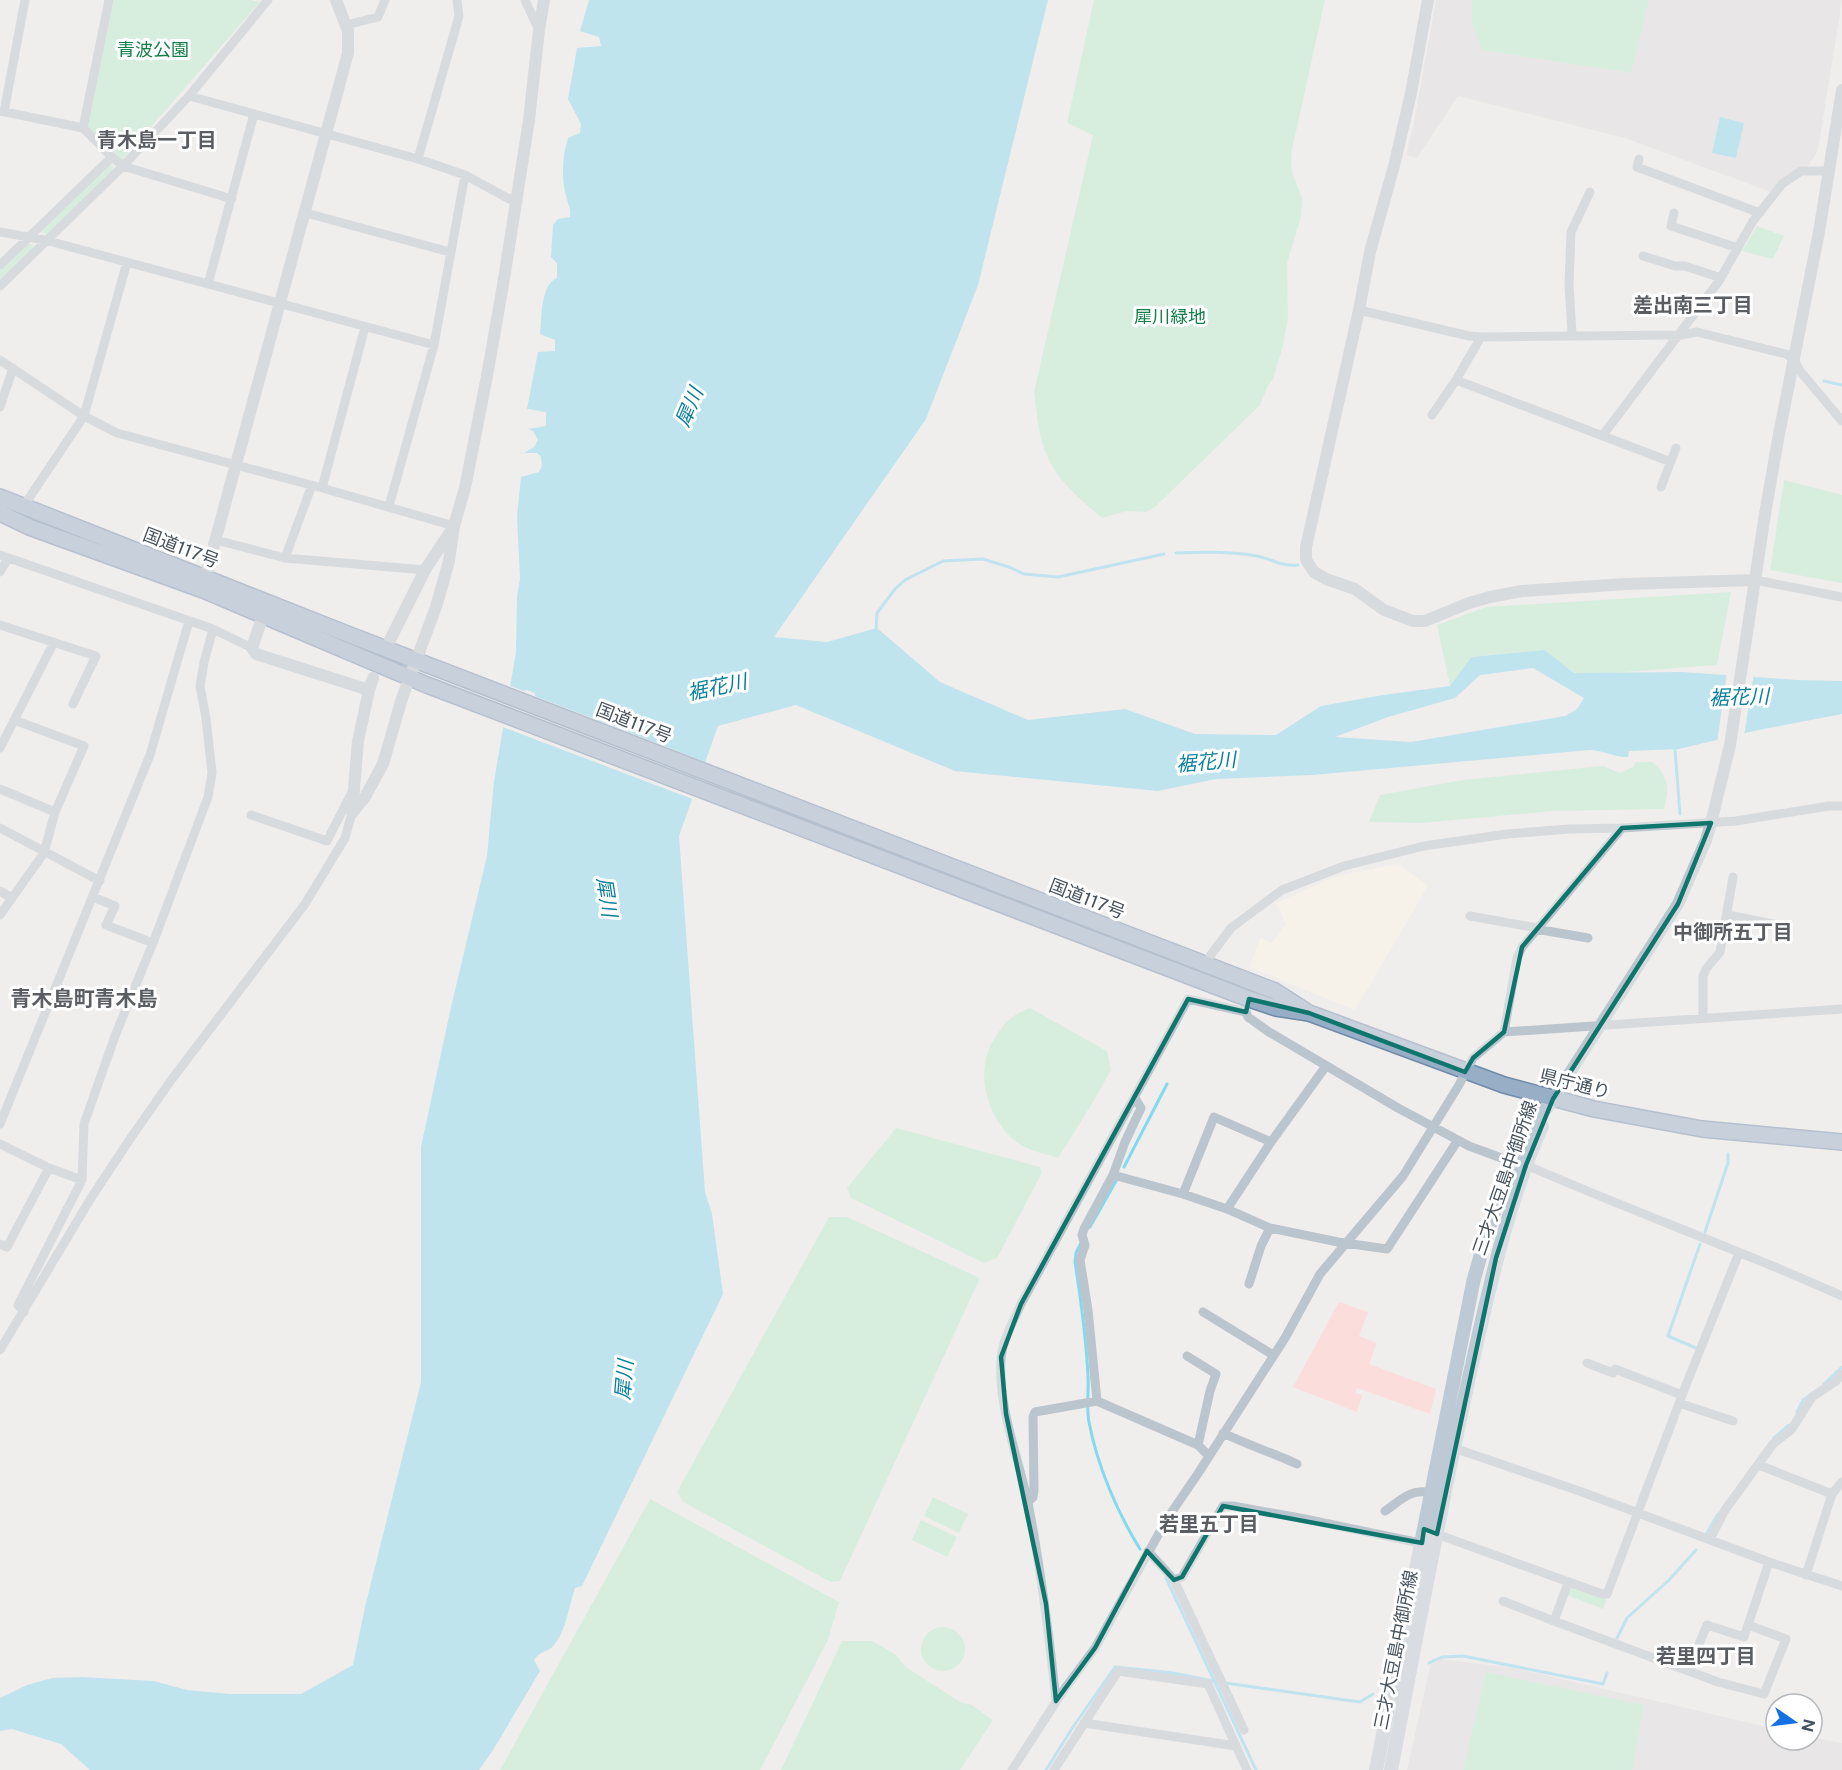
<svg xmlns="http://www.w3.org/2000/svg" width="1842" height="1770" font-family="'Public Sans','Noto Sans JP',sans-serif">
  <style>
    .commercial { fill: #fcf5e5 }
    .education { fill: #e1dedf }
    .medical { fill: #fbdedc }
    .green { fill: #b9f0ce }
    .water { fill: #85d9ef; fill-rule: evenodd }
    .pier { fill: #f0eded }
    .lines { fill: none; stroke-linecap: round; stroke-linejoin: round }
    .stream { stroke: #85d9ef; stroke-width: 3 }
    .trunk-casing { stroke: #6e8baa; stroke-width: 18 }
    .minor { stroke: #bbc5cd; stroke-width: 9 }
    .tertiary { stroke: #bbc5cd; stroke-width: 12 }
    .secondary { stroke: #bdc9d5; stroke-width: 14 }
    .trunk { stroke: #98aec6; stroke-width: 15 }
    .marked { fill: none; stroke: #0f766e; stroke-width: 4.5; stroke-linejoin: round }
    .labels { text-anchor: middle; stroke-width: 6; stroke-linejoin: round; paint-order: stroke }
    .park-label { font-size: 18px; fill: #137f48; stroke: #fff }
    .street-label { font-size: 18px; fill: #45515b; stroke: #fff }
    .neighbourhood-label { font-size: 20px; font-weight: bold; fill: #5a5e63; stroke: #fff }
    .water-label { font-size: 20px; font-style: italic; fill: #087f9c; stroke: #fff }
    .quarter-label { font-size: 21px; font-weight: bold; fill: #5a5e63; stroke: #fff }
  </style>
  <rect width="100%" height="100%" fill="#f0eded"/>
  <!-- commercial -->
  <path class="commercial" d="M1398,864L1428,886L1355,1010L1249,967L1261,937L1272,943L1286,924L1276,903L1336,876Z"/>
  <!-- education -->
  <path class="education" d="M1436,0H1842L1818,150L1809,165L1786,175L1771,192L1625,138L1458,96L1417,158L1406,155L1413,128Z
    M1432,1658L1514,1668L1776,1729V1740H1812V1737L1842,1743V1770H1407Z"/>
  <!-- medical -->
  <path class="medical" d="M1339,1302L1368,1312L1359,1336L1377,1343L1369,1364L1436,1389L1430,1414L1357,1388L1355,1393L1362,1395L1357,1412L1293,1387Z"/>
  <!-- green -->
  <path class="green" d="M114,0H250L260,2L122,160L83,125Z
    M1094,0H1325L1291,154L1292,172L1302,198L1301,217L1287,263L1288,317L1283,346L1273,379L1268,386L1260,405L1154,508L1146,512L1127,511L1102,518C1082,501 1059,482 1048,458C1038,438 1037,414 1034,392L1093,135L1067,123Z
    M1472,0H1649L1631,73L1482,50L1472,24Z
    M108,164L113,166L114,169L48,234L43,233L42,231Z
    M1757,226L1784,236L1773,259L1742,251Z
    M28,243L33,245L34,249L0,282V270Z
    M1784,480L1842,495V583L1770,570Z
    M1731,592L1717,665L1600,674L1574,673L1545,650L1471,657L1450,686L1437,625L1486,607Z
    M1636,762H1653C1668,776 1670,788 1664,809L1555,811L1421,823L1369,822L1380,795L1462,780L1603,766L1620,773L1633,767Z
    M1030,1008L1107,1051L1111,1070L1093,1102L1058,1158C1047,1154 1033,1152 1023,1146C996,1131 980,1093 985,1063C987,1048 999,1029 1010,1019C1015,1014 1023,1011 1030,1008Z
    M896,1128L1040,1167L1042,1173L997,1258L984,1263L851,1198L847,1188Z
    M829,1217H847L980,1278L840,1581L831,1582L683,1502L677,1492Z
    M933,1497L968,1514L959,1533L924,1516Z
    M650,1499L839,1602L828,1640L760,1770H500Z
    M921,1520L957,1537L947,1557L912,1540Z
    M1574,1587L1607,1598L1603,1609L1567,1595L1570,1588Z
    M921 1649a22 22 0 1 1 44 0a22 22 0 1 1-44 0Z
    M842,1641H872L895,1654L906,1667L960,1702L972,1705L993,1720L960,1770H781Z
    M1486,1672L1644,1705L1632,1770H1463Z"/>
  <!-- water -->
  <path class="water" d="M589,0H1048L978,285L926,419L774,637L827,642L877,628L940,682L1028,720L1125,709L1195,734L1276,735L1321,706L1383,695L1450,686L1471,657L1545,650L1574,673L1683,672L1797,680L1842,681V714L1754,731L1679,749L1629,751L1628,757C1615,758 1603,750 1589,750L1313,775L1216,779L1158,791L955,771L796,705L718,726L679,836L705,1192L712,1214L723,1294L582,1586L575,1588C569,1606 566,1632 553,1646C547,1653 542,1649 534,1660L540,1671L493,1750L479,1770H90L61,1744L12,1729L0,1731V1698L27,1685L52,1678L81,1677L154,1681L187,1690L230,1694H301L353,1665L365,1607L421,1382V1147L451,1007L487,856L494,781L516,652L517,597L520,579L517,516L521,477L539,472L542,466L541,457L537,453H524L534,447L538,440L533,431L528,429L546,426V412L527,409L538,352L555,351V340L540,334C542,318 540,285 557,278V263L551,257L553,225L558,219L570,217C571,207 569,208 567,199C561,181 562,156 568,138L580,133L581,124L568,99L577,48L601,46L599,37L580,31ZM1533,668L1584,698L1577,709L1565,716L1411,742L1335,737L1388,717L1455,698L1480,675Z
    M1720,117L1744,123L1736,158L1712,153Z"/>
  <!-- pier -->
  <path class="pier" d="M1727,672L1754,674L1744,736L1717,743Z
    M508,685L524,691L527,690L535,693V696L708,763L695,800L500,726Z"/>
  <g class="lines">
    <!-- stream -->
    <path class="stream" d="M1824,381L1842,385
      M1176,553C1202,552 1231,551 1257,556C1272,559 1282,567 1298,565
      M876,632L877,613L895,589L905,580L943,561L983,559L1009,567L1024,574L1058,577L1164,554
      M1675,749L1680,814
      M1124,1167L1167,1084
      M1090,1227L1116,1181
      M1705,1232L1728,1163V1154
      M1081,1243L1076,1253L1075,1262C1081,1300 1086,1338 1088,1376C1089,1390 1086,1409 1089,1422C1097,1465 1117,1512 1140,1549
      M1696,1348L1668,1336L1700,1244
      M1824,1384L1842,1367
      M1797,1412L1803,1400L1809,1396
      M1774,1438L1789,1425
      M1707,1533L1718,1514
      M1166,1578L1256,1770
      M1617,1638L1627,1618L1669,1580L1696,1550
      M1429,1663L1442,1657L1463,1656L1603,1684L1607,1673
      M1225,1683L1360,1702L1373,1694
      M1046,1770L1073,1727L1115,1667L1173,1673L1218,1682"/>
    <defs>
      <path id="trunk" d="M0,497L350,635L1275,991L1306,1011
        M0,513L29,527L203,590L427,685L1249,999L1276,1008L1309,1013L1504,1085L1594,1109L1702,1129L1842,1142"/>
    </defs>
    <!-- trunk casing -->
    <use href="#trunk" class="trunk-casing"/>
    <!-- minor -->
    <path class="minor" d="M525,0L539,30
      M346,25L378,17L385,0
      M189,96L418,159L465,175L515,202
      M0,111L83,128L112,157L123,166L232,199
      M4,112L25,0
      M83,128L109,0
      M418,159L459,16L457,0
      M1639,159L1637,167L1760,213
      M306,213L450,252
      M1674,213L1671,226L1738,248
      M0,232L45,240L434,345
      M1643,256L1675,266H1685L1721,278
      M0,265L112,157
      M208,284L254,114
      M0,286L123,166L189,96L268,0
      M1359,310L1469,336L1481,337L1681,335L1697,332L1786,354L1794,360L1800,371L1842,421
      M1572,334L1569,285L1571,232L1590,192
      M0,360L84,416L117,433L322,488L454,526
      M1456,380L1671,462
      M0,407L13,368
      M1432,415L1456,380L1481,337
      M1603,435L1719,281L1753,221L1782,184L1801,171H1830
      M1661,487L1676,448
      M322,488L365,327
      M389,506L434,345L465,175
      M23,507L84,416L127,262
      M216,540L285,558L425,570
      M0,555L213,629L252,648
      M285,558L312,485
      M0,572L8,558
      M1755,580L1842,597
      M0,625L96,656L73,704
      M0,748L54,642
      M0,789L55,812
      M251,815L327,841L352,792
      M0,828L100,881
      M0,891L12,898
      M93,897L115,906L106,925L153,943
      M0,915L44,853L55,812L84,746L14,720
      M1728,915L1784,926
      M1470,916L1537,928
      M1536,929L1588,938
      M1210,956L1231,928L1282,890L1344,866L1424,846L1507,834L1569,829L1622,828L1736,821L1829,806H1842
      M1703,1018V976L1706,969L1720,952L1733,877
      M1504,1032L1517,958L1522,947L1622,828
      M0,1124L150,755L189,621
      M0,1144L49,1168L82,1180
      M1526,1165C1631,1211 1738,1249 1842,1296
      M1113,1175L1183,1194L1227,1209L1270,1228L1338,1242L1387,1249L1458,1140
      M1183,1194L1214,1117L1271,1142
      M1227,1209L1271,1142L1326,1066
      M0,1244L7,1247L49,1168
      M1249,1284L1261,1246L1270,1228
      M24,1312L18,1305L82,1180L84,1124L115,1036L153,943L208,797L212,773L206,718L200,686L204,662L213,629
      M1203,1312L1273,1355
      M0,1350L91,1198L132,1136L172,1079L305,904L345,838L352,813
      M1187,1356L1216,1374L1210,1391L1198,1445
      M1587,1363L1613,1373L1615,1369L1682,1395
      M1097,1401L1088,1310L1080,1260L1085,1245L1082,1235L1084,1229L1113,1175L1125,1142L1141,1108L1135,1098
      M1679,1403L1733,1421
      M1223,1433C1248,1445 1273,1453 1297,1464
      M1448,1446L1582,1492L1769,1562L1842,1586
      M1759,1465L1832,1494
      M1028,1502L1033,1497L1034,1490L1033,1417L1035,1412L1097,1401L1198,1445L1209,1456
      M1385,1511C1401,1500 1411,1488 1430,1493
      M1431,1532L1602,1594H1607L1686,1385L1739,1253
      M1710,1539L1725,1510L1773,1444L1791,1430L1812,1397L1836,1381L1842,1374
      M1148,1551L1174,1580L1182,1577L1223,1506H1233L1305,1519L1425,1544
      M1806,1575L1832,1494L1842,1482
      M1174,1580L1244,1730
      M1568,1583L1554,1621L1718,1682L1764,1694L1786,1639L1748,1625L1769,1562
      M1503,1601L1554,1621
      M1688,1670L1707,1625L1744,1637L1748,1625
      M1056,1701C1049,1634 1041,1569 1028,1503C1018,1456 998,1408 1001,1360C1002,1340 1013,1322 1021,1304L1188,999L1246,1012L1248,1017L1269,1032L1398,1108L1469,1146L1515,1163
      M1084,1723L1236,1746
      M1012,1770L1063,1691L1095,1648L1167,1519L1199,1472L1285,1338L1320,1274L1403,1176L1459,1085L1473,1058L1504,1032L1842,1009
      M1054,1770L1118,1671L1208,1684L1247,1770"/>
    <!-- tertiary -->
    <path class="tertiary" d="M1428,0L1411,93L1395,162L1370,252L1359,310L1306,547V560L1314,572L1326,579L1355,589L1384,610L1413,621H1425L1469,603L1490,597L1522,591L1626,584L1755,580
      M205,578L348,53V31L336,0
      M263,615L252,648L256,654L369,690L373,678
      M390,640L425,570L452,529
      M352,813L365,797L383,764L402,698L436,607L449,561L454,526L465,488L487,376L503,285L529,120L539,30L544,0
      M352,813L358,741L369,690
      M1553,1099L1678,904L1706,840L1711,823L1730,745L1765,514L1779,434L1819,232L1842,90"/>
    <!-- secondary -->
    <path class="secondary" d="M1376,1770L1473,1283C1490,1219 1510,1151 1553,1099
      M1391,1770C1416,1639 1440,1508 1469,1378C1488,1293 1506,1207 1542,1126"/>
    <!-- trunk -->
    <use href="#trunk" class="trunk"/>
  </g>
  <!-- marked area -->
  <path d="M0 0H1842V1770H0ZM1711,823L1678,904L1553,1099L1526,1165L1496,1258L1437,1534L1424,1529L1422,1543L1223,1506L1182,1577L1174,1580L1147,1551L1095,1648L1056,1701L1046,1604L1006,1414L1001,1357L1021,1304L1188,999L1246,1012L1249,999L1309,1013L1465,1072L1473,1058L1504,1032L1522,947L1622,828Z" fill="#f0eded" fill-opacity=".55" fill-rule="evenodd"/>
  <path class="marked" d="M1711,823L1678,904L1553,1099L1526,1165L1496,1258L1437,1534L1424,1529L1422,1543L1223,1506L1182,1577L1174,1580L1147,1551L1095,1648L1056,1701L1046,1604L1006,1414L1001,1357L1021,1304L1188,999L1246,1012L1249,999L1309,1013L1465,1072L1473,1058L1504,1032L1522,947L1622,828Z"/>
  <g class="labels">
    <!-- park labels -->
    <g class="park-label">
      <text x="153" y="56">青波公園</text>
      <text x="1170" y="323">犀川緑地</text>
    </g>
    <!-- street labels -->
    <g class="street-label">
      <text transform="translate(181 548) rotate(21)" y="6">国道117号</text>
      <text transform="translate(634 723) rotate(21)" y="6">国道117号</text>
      <text transform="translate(1087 899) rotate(21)" y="6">国道117号</text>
      <text transform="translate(1575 1084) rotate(14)" y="6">県庁通り</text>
      <text transform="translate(1505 1178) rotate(-71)" y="6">三才大豆島中御所線</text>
      <text transform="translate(1396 1650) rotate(-79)" y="6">三才大豆島中御所線</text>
    </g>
    <!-- neighbourhood labels -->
    <g class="neighbourhood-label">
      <text x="157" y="147">青木島一丁目</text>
      <text x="1693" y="312">差出南三丁目</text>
      <text x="1733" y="939">中御所五丁目</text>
      <text x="1209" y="1531">若里五丁目</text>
      <text x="1706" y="1663">若里四丁目</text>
    </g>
    <!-- water labels -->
    <g class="water-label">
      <text transform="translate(689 407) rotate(-67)" y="7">犀川</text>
      <text transform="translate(717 687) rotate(-12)" y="7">裾花川</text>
      <text transform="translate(1739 697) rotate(-2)" y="7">裾花川</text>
      <text transform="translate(1206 762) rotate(-5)" y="7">裾花川</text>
      <text transform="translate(607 897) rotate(81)" y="7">犀川</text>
      <text transform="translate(624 1380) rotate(-85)" y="7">犀川</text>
    </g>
    <!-- quarter labels -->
    <g class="quarter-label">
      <text x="84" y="1006">青木島町青木島</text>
    </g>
  </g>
  <!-- north arrow -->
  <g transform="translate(1794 1722) rotate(104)"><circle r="28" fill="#ffffff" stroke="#b5b9bd" stroke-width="1.5"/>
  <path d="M0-4.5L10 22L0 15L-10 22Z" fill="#1370e5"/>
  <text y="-9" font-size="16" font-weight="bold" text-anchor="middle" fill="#45515b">N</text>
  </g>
</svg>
